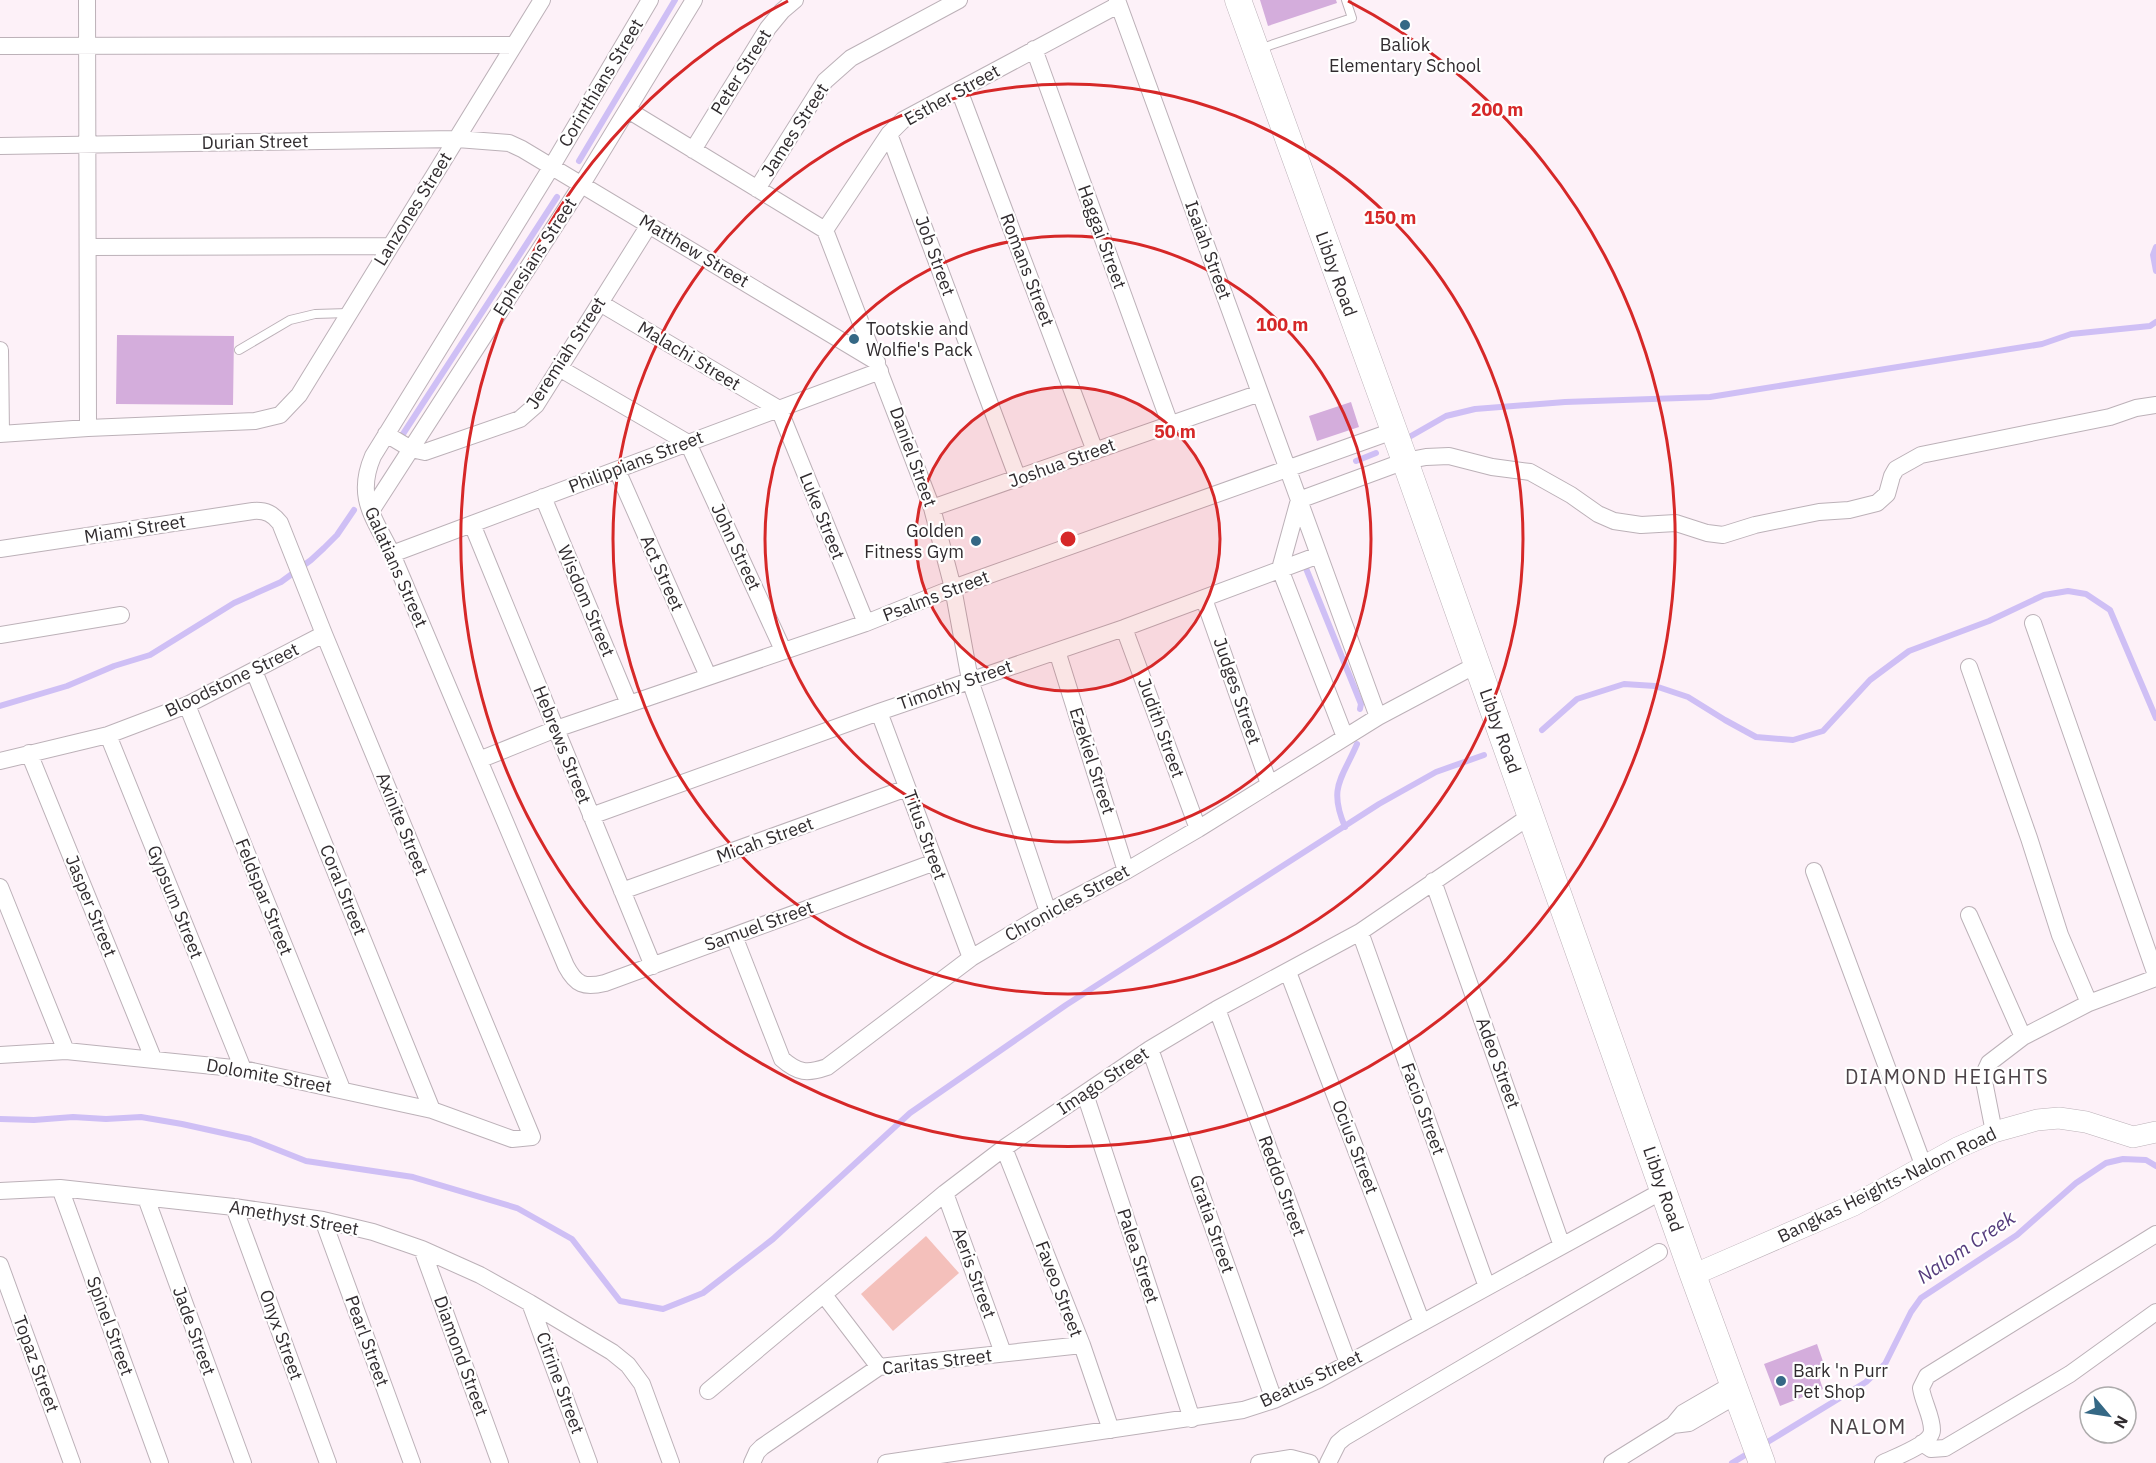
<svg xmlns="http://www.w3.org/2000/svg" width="2156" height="1463" font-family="'IBM Plex Sans',sans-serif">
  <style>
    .green { fill: #f4c0bb }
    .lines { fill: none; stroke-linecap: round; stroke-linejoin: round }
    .stream { stroke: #cfbff5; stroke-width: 6 }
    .building { fill: #d4addc }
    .service-casing { stroke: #bcb1b8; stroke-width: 10 }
    .minor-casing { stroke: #bcb1b8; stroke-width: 18 }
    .tertiary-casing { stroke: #bcb1b8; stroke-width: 22 }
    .primary-casing { stroke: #bcb1b8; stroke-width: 27 }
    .service { stroke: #fff; stroke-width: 8 }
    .minor { stroke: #fff; stroke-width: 16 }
    .tertiary { stroke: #fff; stroke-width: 21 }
    .primary { stroke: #fff; stroke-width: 26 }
    .ring { fill: none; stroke: #d62828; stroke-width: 3 }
    .poi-dot { fill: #356885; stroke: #fff; stroke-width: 2 }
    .labels { text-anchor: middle; stroke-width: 4.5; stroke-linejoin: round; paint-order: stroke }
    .poi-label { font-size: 18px; fill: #312c2f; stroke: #fff; text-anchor: start }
    .street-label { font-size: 18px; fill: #312c2f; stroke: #fff }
    .neighbourhood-label { font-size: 20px; letter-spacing: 1.5px; fill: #4c4348; stroke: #fff }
    .water-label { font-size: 20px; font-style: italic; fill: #553c7d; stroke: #fff }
    .quarter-label { font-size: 21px; letter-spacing: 1.5px; fill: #4c4348; stroke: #fff }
    .centre { fill: #d62828; stroke: #fff; stroke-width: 3 }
    .ring-label { font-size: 18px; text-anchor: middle; font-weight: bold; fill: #d62828; stroke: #fff; stroke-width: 4.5; stroke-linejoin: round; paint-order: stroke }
  </style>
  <rect width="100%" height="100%" fill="#fdf1f8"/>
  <!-- green -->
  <path class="green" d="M926,1236L959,1273L893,1331L861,1294Z"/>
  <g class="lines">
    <!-- stream -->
    <path class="stream" d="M579,161L675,0
      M2156,247L2153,255L2156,271
      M403,434L557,197
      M1411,436L1446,416L1475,409L1565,402L1710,397L2042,344L2071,334L2150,326L2156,322
      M1356,461L1376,453
      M1303,561L1361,704L1360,709
      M0,706L67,686L114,666L150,655L234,603L281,582L311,560L324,548L337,535L354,510
      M1542,730L1577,699L1624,684L1655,686L1688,697L1725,720L1756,737L1793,740L1823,731L1870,680L1909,651L1989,621L2044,595L2068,591L2086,594L2110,610L2156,718
      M1345,827C1328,787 1342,779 1357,744
      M0,1119L34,1120L73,1117L106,1119L141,1117L182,1124L250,1139L306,1161L413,1177L517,1208L572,1239L620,1301L663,1309L703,1293L773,1239L910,1113L1066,1005L1379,804L1436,772L1484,755
      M1761,1446L1866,1382L1885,1364L1911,1312L1921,1298L2017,1235L2076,1183L2106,1163L2123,1159L2146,1160L2156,1166
      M1732,1463L1752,1451"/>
  </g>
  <!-- building -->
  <path class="building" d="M1260,0H1336L1337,3L1268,26Z
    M117,335L234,336L233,405L116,404Z
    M1351,402L1359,427L1317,441L1309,416Z
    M1817,1344L1826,1370L1818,1374L1823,1389L1780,1406L1764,1364Z"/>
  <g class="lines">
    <defs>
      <path id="service" d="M1259,49L1352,18L1346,0
        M239,350L290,320L315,314L348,313"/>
      <path id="minor" d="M87,0L88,428
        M650,0L552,166L373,456C355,498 374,517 392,554L566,966C576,985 584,988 605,983L935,862
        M1117,0L1378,717
        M0,46L514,45
        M1034,49L1170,424
        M959,90L1095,451
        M628,110L825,230L932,508L953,588L970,680L1048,912
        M889,134L1018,479
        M0,146L457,139L509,143L522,149L877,362
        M693,150L768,28L782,11L795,0
        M757,189L825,81L851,58L959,0
        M825,230L889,134L903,120L1118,5
        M88,247L390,246
        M600,303L779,409L866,623
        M0,350L1,434
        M559,368L688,443L783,650
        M0,434L88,428L255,421L280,415L299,395L542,0
        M386,434L411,449L425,452L520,419L536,405L649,225
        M617,470L708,676
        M543,497L629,704
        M1299,500L1405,461L1426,457L1449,456L1492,467L1530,472L1571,495L1598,514L1614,521L1641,525L1676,523L1707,533L1723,535L1755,525L1819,512L1849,510L1877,503L1887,494L1892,476L1896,469L1921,455L2110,417L2136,408L2156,405
        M1299,500L1280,569L1345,737
        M932,508L1260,393
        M371,511L582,184L694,0
        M472,524L653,966
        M0,549L253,511C266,510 273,514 280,523L324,634L532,1137L512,1139L432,1110L243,1069L66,1051L0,1055
        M392,554L880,371
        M1204,599L1269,784
        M2033,623L2156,975
        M1124,628L1198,829
        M0,635L121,615
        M1057,651L1126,871
        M1969,667L2029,838L2060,935L2089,1003
        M254,671L432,1110
        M187,705L342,1089
        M879,712L971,958
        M108,735L243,1069
        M29,753L153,1058
        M479,760L556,729L866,623L953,588L1393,431
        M0,761L108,735L187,705L324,634
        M591,816L879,712L1124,628L1319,555
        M1814,871L1924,1167
        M1433,881L1562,1246
        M0,887L66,1051
        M622,891L907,788
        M1969,915L2023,1037
        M1360,932L1487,1287
        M734,936L782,1059C798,1073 807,1074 827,1067L971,958L1048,912L1126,871L1198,829L1378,717L1476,665
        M1288,972L1422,1323
        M1217,1009L1348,1363
        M1150,1049L1274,1400
        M1085,1094L1192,1419
        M1994,1132L1983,1076L1989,1063L2023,1037L2089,1003L2156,978
        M1004,1148L1082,1345L1111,1430
        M60,1188L160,1463
        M0,1191L60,1188L234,1207L323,1220L373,1232L422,1249L480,1275L530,1303L612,1352L628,1365L642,1384L671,1463
        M945,1193L1003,1353
        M146,1198L243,1463
        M234,1207L328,1463
        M323,1220L412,1463
        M422,1249L500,1463
        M0,1265L72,1463
        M824,1295L879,1367
        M530,1303L589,1463
        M708,1391L945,1193L1004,1148L1150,1049L1217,1009L1360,932L1530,816
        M1673,1425L1689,1423L1737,1395
        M1922,1443L1931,1449L1945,1448L2070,1374L2156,1312
        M752,1463L757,1452L762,1447L879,1367L1082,1345
        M886,1463L1243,1410L1274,1400L1318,1380L1664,1190
        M1259,1463L1291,1458L1310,1463
        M1328,1463L1338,1443L1345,1437L1659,1252
        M1612,1463L1673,1425L1683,1413L1733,1384
        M1883,1463C1895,1457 1932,1444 1932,1430C1932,1416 1923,1402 1921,1388L1927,1376L2156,1234"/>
      <path id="tertiary" d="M1693,1275L1854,1205L1957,1148L1994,1132L2037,1120L2059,1118L2086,1122L2133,1137L2156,1132"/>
      <path id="primary" d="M1238,0L1405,461L1693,1275L1762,1463"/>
    </defs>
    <!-- service casing -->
    <use href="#service" class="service-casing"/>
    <!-- minor casing -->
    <use href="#minor" class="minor-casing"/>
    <!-- tertiary casing -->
    <use href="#tertiary" class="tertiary-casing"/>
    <!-- primary casing -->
    <use href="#primary" class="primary-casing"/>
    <!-- service -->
    <use href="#service" class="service"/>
    <!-- minor -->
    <use href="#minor" class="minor"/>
    <!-- tertiary -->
    <use href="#tertiary" class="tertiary"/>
    <!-- primary -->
    <use href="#primary" class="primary"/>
  </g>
  <!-- distance rings -->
  <circle cx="1068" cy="539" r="152" fill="#d62828" fill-opacity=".12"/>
  <g class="ring">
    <circle cx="1068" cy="539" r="152"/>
    <circle cx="1068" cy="539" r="303"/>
    <circle cx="1068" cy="539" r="455"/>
    <path d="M1348 1A607 607 0 1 1 788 1"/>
  </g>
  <!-- markers -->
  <g class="poi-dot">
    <circle cx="1405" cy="25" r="6"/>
    <circle cx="854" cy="339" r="6"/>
    <circle cx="976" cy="541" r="6"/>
    <circle cx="1781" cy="1381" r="6"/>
  </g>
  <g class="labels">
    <!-- poi labels -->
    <g class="poi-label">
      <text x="1405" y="51" text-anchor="middle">Baliok<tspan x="1405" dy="21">Elementary School</tspan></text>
      <text x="866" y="335">Tootskie and<tspan x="866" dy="21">Wolfie's Pack</tspan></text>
      <text x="964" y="537" text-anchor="end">Golden<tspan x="964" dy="21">Fitness Gym</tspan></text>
      <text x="1793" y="1377">Bark 'n Purr<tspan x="1793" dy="21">Pet Shop</tspan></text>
    </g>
    <!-- street labels -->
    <g class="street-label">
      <text transform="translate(741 72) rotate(-58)" y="6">Peter Street</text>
      <text transform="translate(601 83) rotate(-59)" y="6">Corinthians Street</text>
      <text transform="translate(952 95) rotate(-29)" y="6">Esther Street</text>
      <text transform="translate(795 130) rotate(-57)" y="6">James Street</text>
      <text transform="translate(255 142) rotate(-1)" y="6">Durian Street</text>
      <text transform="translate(413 209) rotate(-58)" y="6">Lanzones Street</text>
      <text transform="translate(1102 237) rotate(70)" y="6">Haggai Street</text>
      <text transform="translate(1208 250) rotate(70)" y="6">Isaiah Street</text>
      <text transform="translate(694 251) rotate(31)" y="6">Matthew Street</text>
      <text transform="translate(935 256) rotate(70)" y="6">Job Street</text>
      <text transform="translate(535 257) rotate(-57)" y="6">Ephesians Street</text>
      <text transform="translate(1027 270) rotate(69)" y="6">Romans Street</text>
      <text transform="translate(1336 274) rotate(70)" y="6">Libby Road</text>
      <text transform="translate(566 353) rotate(-57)" y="6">Jeremiah Street</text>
      <text transform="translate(689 356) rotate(31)" y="6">Malachi Street</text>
      <text transform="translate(913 457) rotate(70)" y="6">Daniel Street</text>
      <text transform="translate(636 462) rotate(-21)" y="6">Philippians Street</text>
      <text transform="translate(1062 463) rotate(-20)" y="6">Joshua Street</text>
      <text transform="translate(822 516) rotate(68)" y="6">Luke Street</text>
      <text transform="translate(135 529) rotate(-9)" y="6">Miami Street</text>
      <text transform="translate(736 547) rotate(65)" y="6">John Street</text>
      <text transform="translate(396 567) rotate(66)" y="6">Galatians Street</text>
      <text transform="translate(662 573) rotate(66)" y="6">Act Street</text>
      <text transform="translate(936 596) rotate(-21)" y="6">Psalms Street</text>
      <text transform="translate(586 601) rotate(67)" y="6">Wisdom Street</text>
      <text transform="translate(232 680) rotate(-26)" y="6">Bloodstone Street</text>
      <text transform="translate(955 685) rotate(-19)" y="6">Timothy Street</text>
      <text transform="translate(1237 691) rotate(71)" y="6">Judges Street</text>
      <text transform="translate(1161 728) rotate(70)" y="6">Judith Street</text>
      <text transform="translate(1500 731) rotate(70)" y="6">Libby Road</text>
      <text transform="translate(562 745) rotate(68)" y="6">Hebrews Street</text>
      <text transform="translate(1092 761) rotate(72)" y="6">Ezekiel Street</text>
      <text transform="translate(402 824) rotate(68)" y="6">Axinite Street</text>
      <text transform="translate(925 835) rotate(70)" y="6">Titus Street</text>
      <text transform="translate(765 840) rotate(-20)" y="6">Micah Street</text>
      <text transform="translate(343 890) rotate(68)" y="6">Coral Street</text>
      <text transform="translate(264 897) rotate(68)" y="6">Feldspar Street</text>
      <text transform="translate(175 902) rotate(68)" y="6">Gypsum Street</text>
      <text transform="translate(1067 903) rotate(-29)" y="6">Chronicles Street</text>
      <text transform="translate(91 906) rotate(68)" y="6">Jasper Street</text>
      <text transform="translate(759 926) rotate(-20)" y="6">Samuel Street</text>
      <text transform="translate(1498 1063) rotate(70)" y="6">Adeo Street</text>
      <text transform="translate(269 1076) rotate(10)" y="6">Dolomite Street</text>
      <text transform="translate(1103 1081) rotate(-34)" y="6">Imago Street</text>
      <text transform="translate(1423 1109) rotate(70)" y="6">Facio Street</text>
      <text transform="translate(1355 1147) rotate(69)" y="6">Ocius Street</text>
      <text transform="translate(1887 1185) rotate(-26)" y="6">Bangkas Heights-Nalom Road</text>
      <text transform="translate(1282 1186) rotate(70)" y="6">Reddo Street</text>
      <text transform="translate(1663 1189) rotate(71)" y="6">Libby Road</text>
      <text transform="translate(294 1218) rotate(10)" y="6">Amethyst Street</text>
      <text transform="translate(1212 1224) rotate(71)" y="6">Gratia Street</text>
      <text transform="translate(1138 1256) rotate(72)" y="6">Palea Street</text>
      <text transform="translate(974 1273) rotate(70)" y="6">Aeris Street</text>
      <text transform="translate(1059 1289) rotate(69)" y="6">Faveo Street</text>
      <text transform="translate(110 1326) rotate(70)" y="6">Spinel Street</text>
      <text transform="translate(194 1331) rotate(70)" y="6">Jade Street</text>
      <text transform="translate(281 1335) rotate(70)" y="6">Onyx Street</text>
      <text transform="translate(367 1341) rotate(70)" y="6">Pearl Street</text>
      <text transform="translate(461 1356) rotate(70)" y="6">Diamond Street</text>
      <text transform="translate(937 1362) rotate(-7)" y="6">Caritas Street</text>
      <text transform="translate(36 1364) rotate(70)" y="6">Topaz Street</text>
      <text transform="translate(1311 1379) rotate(-25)" y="6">Beatus Street</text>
      <text transform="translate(560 1383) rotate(70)" y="6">Citrine Street</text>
    </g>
    <!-- neighbourhood labels -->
    <g class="neighbourhood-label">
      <text x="1947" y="1084">DIAMOND HEIGHTS</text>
    </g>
    <!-- water labels -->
    <g class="water-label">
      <text transform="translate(1966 1247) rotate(-34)" y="7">Nalom Creek</text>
    </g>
    <!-- quarter labels -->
    <g class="quarter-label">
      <text x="1868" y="1434">NALOM</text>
    </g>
  </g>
  <circle cx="1068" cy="539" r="9" class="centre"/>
  <g class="ring-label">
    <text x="1497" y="116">200 m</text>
    <text x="1390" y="224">150 m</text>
    <text x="1282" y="331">100 m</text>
    <text x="1175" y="438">50 m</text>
  </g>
  <!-- north arrow -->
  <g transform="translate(2108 1415) rotate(119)"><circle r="28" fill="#ffffff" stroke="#adabac" stroke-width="1.5"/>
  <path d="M0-4.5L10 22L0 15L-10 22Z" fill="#356885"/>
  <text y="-9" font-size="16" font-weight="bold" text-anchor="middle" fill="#312c2f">N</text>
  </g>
</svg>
